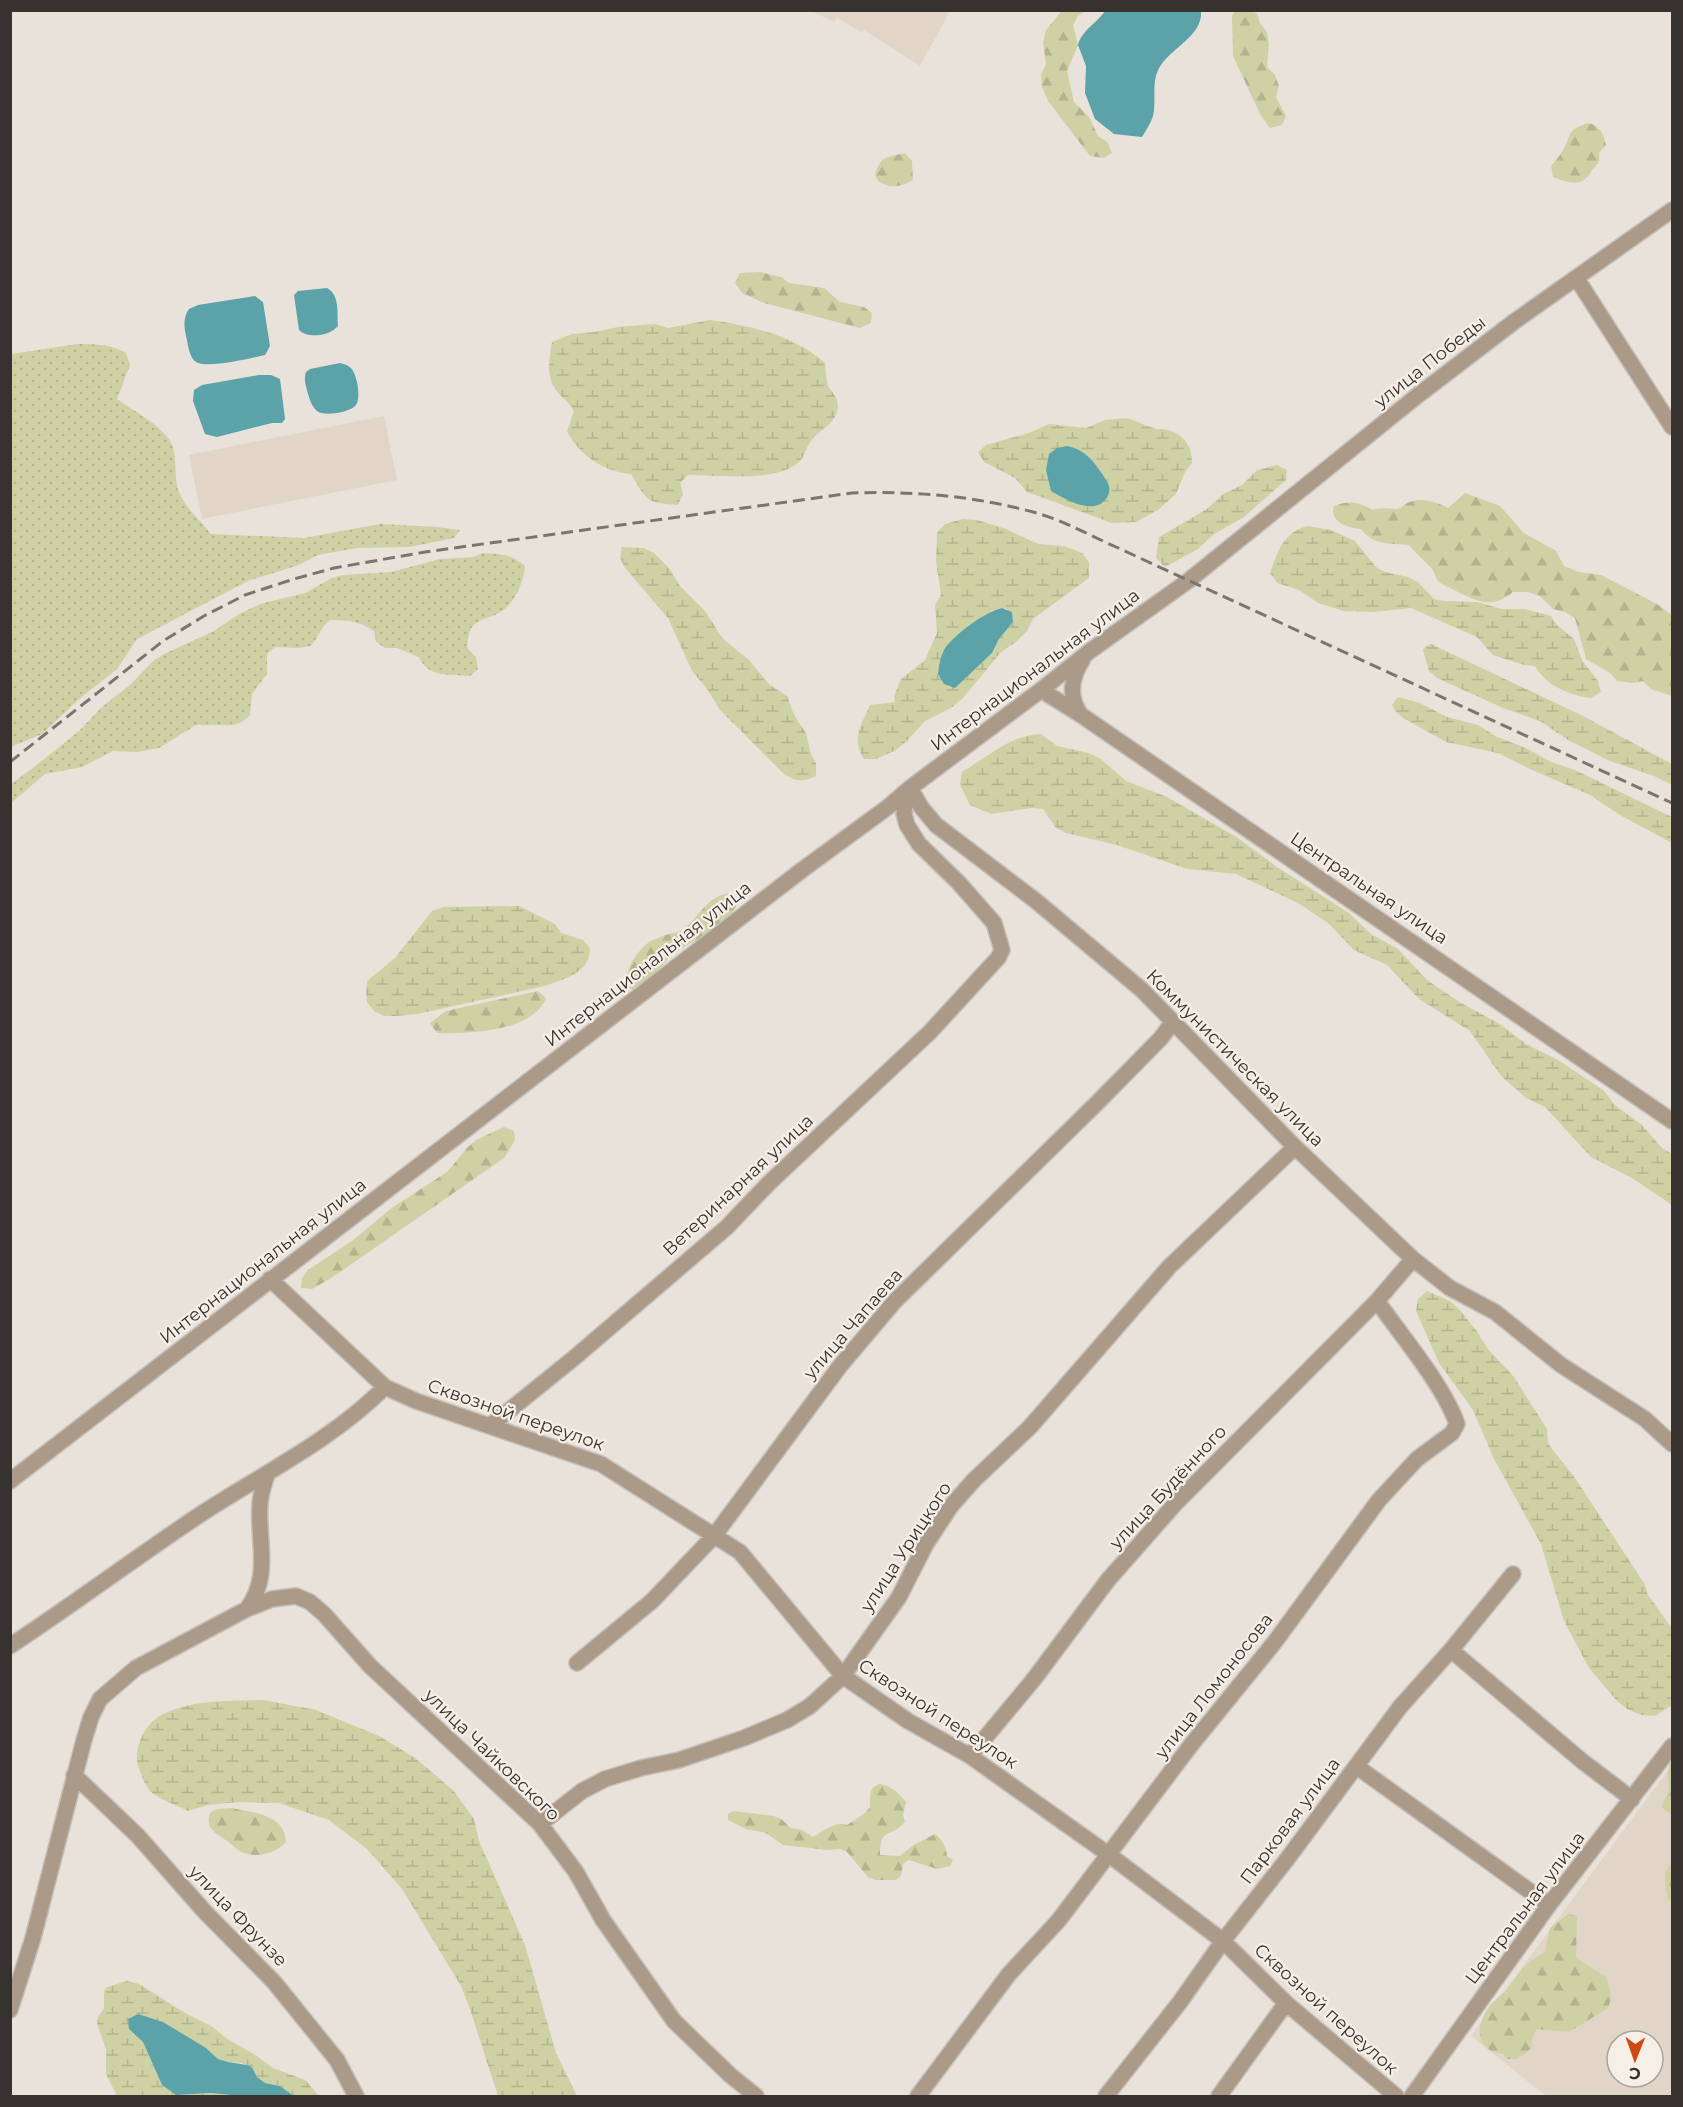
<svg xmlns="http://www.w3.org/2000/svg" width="1683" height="2107" font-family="Montserrat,sans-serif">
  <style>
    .built { fill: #e1d5c8; fill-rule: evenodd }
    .grass { fill: url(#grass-dots) }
    .forest { fill: url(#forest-firs) }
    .wetland { fill: url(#wetland-marsh); fill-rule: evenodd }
    .water { fill: #5ba3a8 }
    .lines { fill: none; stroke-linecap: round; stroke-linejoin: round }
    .minor-casing { stroke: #c5bfb9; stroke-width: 18 }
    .minor { stroke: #aa9a87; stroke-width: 15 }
    .rail { stroke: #797570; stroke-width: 3; stroke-dasharray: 12 6; stroke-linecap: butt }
    .labels { text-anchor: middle; stroke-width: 4.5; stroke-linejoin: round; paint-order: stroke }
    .street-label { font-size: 18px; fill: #35322f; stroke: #f6efe8 }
  </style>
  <defs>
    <pattern id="grass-dots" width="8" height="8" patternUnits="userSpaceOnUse" patternTransform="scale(1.5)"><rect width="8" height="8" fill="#cdd1a4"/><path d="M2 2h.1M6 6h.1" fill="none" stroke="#b1b48e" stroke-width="1.8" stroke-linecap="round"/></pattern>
    <pattern id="forest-firs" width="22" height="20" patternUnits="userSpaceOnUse" patternTransform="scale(1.5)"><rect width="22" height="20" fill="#cdd1a4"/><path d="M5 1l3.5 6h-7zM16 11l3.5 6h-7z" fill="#b1b48e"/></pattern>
    <pattern id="wetland-marsh" width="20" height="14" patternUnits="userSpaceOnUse" patternTransform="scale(1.5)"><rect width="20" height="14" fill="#cdd1a4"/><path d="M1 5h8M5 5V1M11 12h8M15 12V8" fill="none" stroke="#b1b48e"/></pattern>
  </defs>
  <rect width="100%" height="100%" fill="#e9e2db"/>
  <!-- built -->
  <path class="built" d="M811,11H950L920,66L864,30L862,32L837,18L834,22Z
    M384,416L397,480L202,519L189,455Z
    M1672,1765V2096H1546L1471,2036ZM1617,2041H1653V2077H1617Z"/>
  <!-- grass -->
  <path class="grass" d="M78,344C96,344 110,344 126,353L130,365L117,399C134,411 156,422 169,439C178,453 174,470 177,485C180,503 200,520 211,534L304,538L380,524L437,527L460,530L454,538L410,547L357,548L318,555L299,565L248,581L137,639L117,669L78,700L42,734L11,747V354Z
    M483,553C500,554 512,554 525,566C524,581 515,603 502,611C493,618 481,617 473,626C468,631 468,641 467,648L476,657L478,669L470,676C449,674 428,678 419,657L397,648H385L376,642L374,631C359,621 347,620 330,620C321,627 319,636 311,646L298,648L275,647L267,654V674L252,694L250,715L242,722L233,725H196L159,748L137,752L113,751L82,767L45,774L11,803V784L33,768L79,731L103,706L130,685L153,661L164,654L214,631L239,614L260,604L305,593L332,578L343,575L391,572L440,559L473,557Z"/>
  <!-- forest -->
  <path class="forest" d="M1235,10L1253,11L1257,14L1260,23L1267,32L1269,44L1267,67L1275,75L1279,86L1276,97L1286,116L1282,125L1270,128L1261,116L1233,56L1232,16Z
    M1060,11H1086L1078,16L1073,25L1078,45L1067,71L1074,102L1089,117L1098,136L1107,142L1112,153L1104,158L1090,156L1048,101L1042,87L1041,75L1046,64L1043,42L1046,30L1060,13Z
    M1588,123C1599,125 1604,134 1606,145L1599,153C1600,161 1598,165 1592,170C1590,173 1589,176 1586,178C1577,187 1563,181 1553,177L1551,166C1555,161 1560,156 1563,150C1573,133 1565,131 1588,123Z
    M905,153L912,161L913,180C902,187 889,189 878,181L875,175C880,156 887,157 905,153Z
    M760,272L781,277L789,283L824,288L840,302L864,307L872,313L871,323L860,328L764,303L742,293L735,283L740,273Z
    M1465,493L1500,506L1524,533L1556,551L1564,566L1579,572L1601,575L1657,604L1672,615V696L1651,689L1643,681L1632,683L1617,681L1610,673L1586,659L1575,618L1565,612L1553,609L1540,596L1528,592H1513C1491,610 1477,601 1454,590C1449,587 1442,585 1438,581C1435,577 1435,572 1432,569C1424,560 1416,554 1409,545C1390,543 1374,546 1361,529C1348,528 1329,522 1334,506C1349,500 1359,502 1373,510C1384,507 1387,509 1397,509C1403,508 1404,503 1410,502C1422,497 1437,502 1448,508Z
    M731,893L740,900C720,934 706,932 676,952C667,958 661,969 653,976C647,982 641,985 636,992L627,986C624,969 636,953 649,942C653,939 661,937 666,935C672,933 679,933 684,929C702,914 705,897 731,893Z
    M538,991L546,998C533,1032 468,1034 437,1033L430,1023L446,1011Z
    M504,1127L514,1131L515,1140L504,1158L333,1277L312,1289L301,1288L302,1278L308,1270L352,1241L393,1207L447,1172L467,1148L476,1140Z
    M1672,1762V1815L1661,1807C1663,1801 1669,1794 1669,1787C1669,1777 1665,1771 1672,1762Z
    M879,1784C891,1785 898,1793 906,1802L903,1815L905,1822C891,1839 880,1826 880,1855L900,1856L912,1846L935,1834C942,1839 947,1848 947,1856L953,1860L950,1866L937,1869L909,1860L903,1864L901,1876L896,1880H875L868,1877L847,1852L841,1849L827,1850L783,1845L766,1833L746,1829L728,1820V1814L733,1811L774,1816L781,1819L791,1828L802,1830L813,1837C824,1831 835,1821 847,1825L865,1813L870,1807C870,1796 868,1789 879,1784Z
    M232,1808C253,1813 285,1814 286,1842C276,1854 253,1860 238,1850C234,1847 231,1843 227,1841C216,1833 203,1828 211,1812L217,1809Z
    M1672,1863V1901L1668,1899C1666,1887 1661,1872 1672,1863Z
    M1568,1914L1577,1916L1576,1958L1606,1977L1610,1989L1611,1999L1608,2008L1569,2032L1537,2029L1532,2038L1531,2049L1517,2059H1506L1504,2054C1473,2051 1475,2023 1492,2003C1497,1998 1504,1993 1509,1987C1515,1980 1519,1971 1526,1965C1531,1960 1539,1956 1545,1952L1550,1928Z"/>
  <!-- wetland -->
  <path class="wetland" d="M710,320C750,326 794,335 825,363C826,370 826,380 828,386C832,393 838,397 838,406C836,425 821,428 811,441C806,447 805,456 800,461C779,483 717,475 688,475L680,483L683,494L678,505C646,503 647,501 631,474C604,472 579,455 567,431L574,411C568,400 557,395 553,385C546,372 550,355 552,342L572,334L594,332L618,327L655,324L668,328Z
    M1126,418C1136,420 1144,426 1154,428C1158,430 1164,428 1168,430C1185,435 1192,447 1192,463L1185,472L1176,494L1158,510L1136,522L1112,523L1027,492L1015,478L984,462L978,452L986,445L1029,433L1049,424L1086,428L1105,420Z
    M1277,465L1287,470L1286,480L1244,517L1214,534L1198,549L1165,567L1156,558L1159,537L1207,509L1223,494L1242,485L1257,470Z
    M963,519L977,520L1006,529L1038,544L1064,546L1082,553L1089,562V578L1033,619L1027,631L1016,642L1001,652L963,698L951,708L925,721L908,740L896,750L876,759H864C851,738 861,726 870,705L895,702L894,696L901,679L925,660L937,633L935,605L941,595L936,562L937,533L945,524ZM1001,608L1007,609L1013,622L999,639L992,653L974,668L964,680L991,611Z
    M1308,526L1331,530L1355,541L1376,567L1385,572L1408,577L1418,582L1434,599L1444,601L1477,602L1502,609H1525L1551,616L1557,625L1574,639L1582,660L1598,681L1601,692L1591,698C1571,696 1545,685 1535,666L1524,665L1493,655L1477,637L1411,608L1374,612L1344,611L1318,603L1299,590L1277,583L1270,573C1278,551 1283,532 1308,526Z
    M622,547L644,548L654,553L669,568L680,586L705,611L723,639L748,659L770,685L787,696L794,715L806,733L811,754L816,763V776C803,782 796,782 784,774L720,710L707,689L692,671L668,618L625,568L620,558Z
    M1431,644L1583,716L1672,764V785L1654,776L1610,761L1568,740L1540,721L1503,708L1437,678L1429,671L1423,650L1426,646Z
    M1398,697L1420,703L1447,717L1478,725L1497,737L1526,748L1551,762L1575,770L1672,817V843L1620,815L1590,795L1530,769L1498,753L1446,742L1403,718L1395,711L1392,705Z
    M1041,734L1057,746L1089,753L1101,759L1126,781L1167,797L1238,838L1277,867L1349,913L1371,934L1398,949L1427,980L1461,1003L1500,1024L1526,1044L1558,1060L1603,1090L1616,1106L1641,1124L1662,1148L1672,1154V1205L1632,1178L1591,1157L1545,1107L1526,1098L1501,1076L1470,1031L1419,999L1387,965L1354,950L1328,923L1298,903L1236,874L1187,869L1117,845L1066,833L1056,828L1043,809L1032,808L991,814L970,805L960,785L962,772C987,757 1011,735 1041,734Z
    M519,906L555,924L561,933L583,940L590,948C590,973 566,978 545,986L417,1014L395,1016H384L374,1011L367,1002L366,991L367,981L395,958L432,911L443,907Z
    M1427,1291L1450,1301L1459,1309L1476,1330L1488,1349L1514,1377L1547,1429L1548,1443L1555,1453L1573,1475L1644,1583L1648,1595L1671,1627L1672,1630V1705L1655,1716L1641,1715L1627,1709L1617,1701L1589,1668L1564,1621L1541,1544L1494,1459L1473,1410L1439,1363L1416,1311L1418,1299Z
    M263,1700L316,1710L379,1736L415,1758L453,1790L474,1819L479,1841L525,1945L556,2053L577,2096H498L470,2009L461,1986L402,1889L367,1849L329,1820L279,1803L238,1802L208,1805L188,1811C177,1805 160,1800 151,1792C147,1788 144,1782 142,1776C140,1771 137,1765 137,1759C136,1741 148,1721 163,1714C194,1699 229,1701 263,1700Z
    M127,1981L139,1984L187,2014L213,2027L226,2038L257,2056L273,2068L305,2080L319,2096H294L280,2086L265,2083L257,2077L252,2067L242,2063L228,2062L218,2059L206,2048L129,2029L143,2042L162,2085L176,2095L211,2093L241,2096H117L106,2074V2049L97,2024L98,2017L104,2008V1991L107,1987Z"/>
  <!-- water -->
  <path class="water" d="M1105,11H1201C1203,35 1173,47 1161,65C1150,81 1157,99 1153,116C1151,123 1146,130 1142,137L1114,134L1095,119L1085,93L1086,66L1078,45C1082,30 1097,23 1105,11Z
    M327,288C340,295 337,313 338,326C330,336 308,339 299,330L294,295L298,291Z
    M255,296L263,302L270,346L265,355C252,358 207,369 196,362C189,358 188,343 186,336C184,327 183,317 189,309L198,305Z
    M340,363C352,366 354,370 357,382C358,388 360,399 356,405C351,412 324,417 317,411C311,406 309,397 307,390C305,383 304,378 306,372L310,369Z
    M259,375H271L280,379L285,419L282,423H272L217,437L205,434L193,401L194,390L202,385Z
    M1067,446C1084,449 1093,460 1102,474C1104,477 1108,482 1109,486C1110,490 1109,496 1106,499C1093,516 1065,499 1051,491L1046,470L1049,454L1057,448Z
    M1002,608L1012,612L1013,622L999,639L992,653L955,688L944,684L938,674C939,666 940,658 944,650C953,635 985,612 1002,608Z
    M138,2014L163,2022L206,2048L218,2059L228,2062L247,2065L252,2067L257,2077L265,2083L280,2086L294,2096H241L211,2093L176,2095L162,2085L143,2042L129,2029L128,2019Z"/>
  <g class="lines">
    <defs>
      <path id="minor" d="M1577,279L1672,427
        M1041,690L1081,715L1672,1121
        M1081,715C1068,697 1071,677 1083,659
        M910,788L921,807L936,825L1036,901L1142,990L1295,1147L1413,1259L1450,1288L1495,1312L1561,1365L1645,1419L1672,1444
        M270,1279L385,1387L416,1401L601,1464L740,1552L843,1676L908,1721L970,1756L1108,1854L1223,1941L1286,2003L1396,2096
        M491,1425L574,1358L727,1227L768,1184L930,1032L998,958L1002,950L994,923L959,883L919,844L907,825L904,814L905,804L910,788
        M10,1481L802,870L888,807L910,788L1041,690L1090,651L1188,581L1417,396L1515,321L1672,210
        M247,1609C272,1575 257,1541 260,1503C261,1493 264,1484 267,1475
        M10,1646C74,1604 135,1558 198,1516C262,1474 331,1441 385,1387
        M1451,1650L1582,1761L1632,1799
        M577,1663L652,1601L714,1536L840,1366L895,1301L1098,1102L1161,1038L1173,1022
        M970,1756L1034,1679L1108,1580L1175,1504L1377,1301L1413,1259
        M1356,1766L1549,1905
        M74,1775L138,1836L205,1912L274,1982L337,2060L356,2096
        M540,1824L582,1791L605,1779L641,1768L679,1760L744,1738L787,1720L810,1706L843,1676L899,1597L926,1544L951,1506L974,1480L1030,1427L1169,1267L1295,1147
        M10,2010L33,1938L84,1740L91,1717L100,1699L136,1668L247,1609L272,1599L296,1596L310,1602L324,1614L370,1666L540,1824L576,1872L603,1920L674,2021L730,2075L756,2096
        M918,2096L1009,1974L1059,1920L1191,1745L1274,1643L1379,1500L1417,1459L1452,1433L1457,1424C1444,1386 1401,1335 1377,1301
        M1106,2096L1180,2002L1223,1941L1288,1858L1400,1707L1451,1650L1513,1574
        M1219,2096L1286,2003
        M1412,2096L1549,1905L1672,1746"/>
    </defs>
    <!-- minor casing -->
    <use href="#minor" class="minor-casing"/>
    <!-- minor -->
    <use href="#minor" class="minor"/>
    <!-- rail -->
    <path class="rail" d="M10,762L163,641L204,616L245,595L294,579L334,568L425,552L852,493C916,491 978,496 1040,514C1066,522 1091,536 1116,547L1672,803"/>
  </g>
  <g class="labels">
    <!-- street labels -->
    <g class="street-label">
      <text transform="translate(1430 362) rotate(-38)" y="6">улица Победы</text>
      <text transform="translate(1035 670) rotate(-37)" y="6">Интернациональная улица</text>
      <text transform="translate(1369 888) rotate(34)" y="6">Центральная улица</text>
      <text transform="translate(648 964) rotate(-38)" y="6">Интернациональная улица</text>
      <text transform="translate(1235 1058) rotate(45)" y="6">Коммунистическая улица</text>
      <text transform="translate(738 1185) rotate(-43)" y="6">Ветеринарная улица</text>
      <text transform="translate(263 1261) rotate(-38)" y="6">Интернациональная улица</text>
      <text transform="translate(853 1324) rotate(-49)" y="6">улица Чапаева</text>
      <text transform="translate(516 1415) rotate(19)" y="6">Сквозной переулок</text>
      <text transform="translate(1168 1487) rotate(-47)" y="6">улица Будённого</text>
      <text transform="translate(906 1547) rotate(-57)" y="6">улица Урицкого</text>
      <text transform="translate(1214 1686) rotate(-52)" y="6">улица Ломоносова</text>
      <text transform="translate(938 1714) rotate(33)" y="6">Сквозной переулок</text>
      <text transform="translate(492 1755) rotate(44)" y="6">улица Чайковского</text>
      <text transform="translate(1290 1821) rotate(-53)" y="6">Парковая улица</text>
      <text transform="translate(1525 1908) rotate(-53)" y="6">Центральная улица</text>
      <text transform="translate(238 1916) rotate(46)" y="6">улица Фрунзе</text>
      <text transform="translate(1326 2009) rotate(42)" y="6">Сквозной переулок</text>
    </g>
  </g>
  <!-- border -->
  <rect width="1683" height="2107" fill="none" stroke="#35322f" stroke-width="24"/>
  <!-- north arrow -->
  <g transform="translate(1635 2059) rotate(181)"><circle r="28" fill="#f6efe8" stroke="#a9a39e" stroke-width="1.5"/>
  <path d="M0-4.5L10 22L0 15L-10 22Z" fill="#d04914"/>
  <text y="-9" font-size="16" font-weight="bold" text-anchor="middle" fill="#35322f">С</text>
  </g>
</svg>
